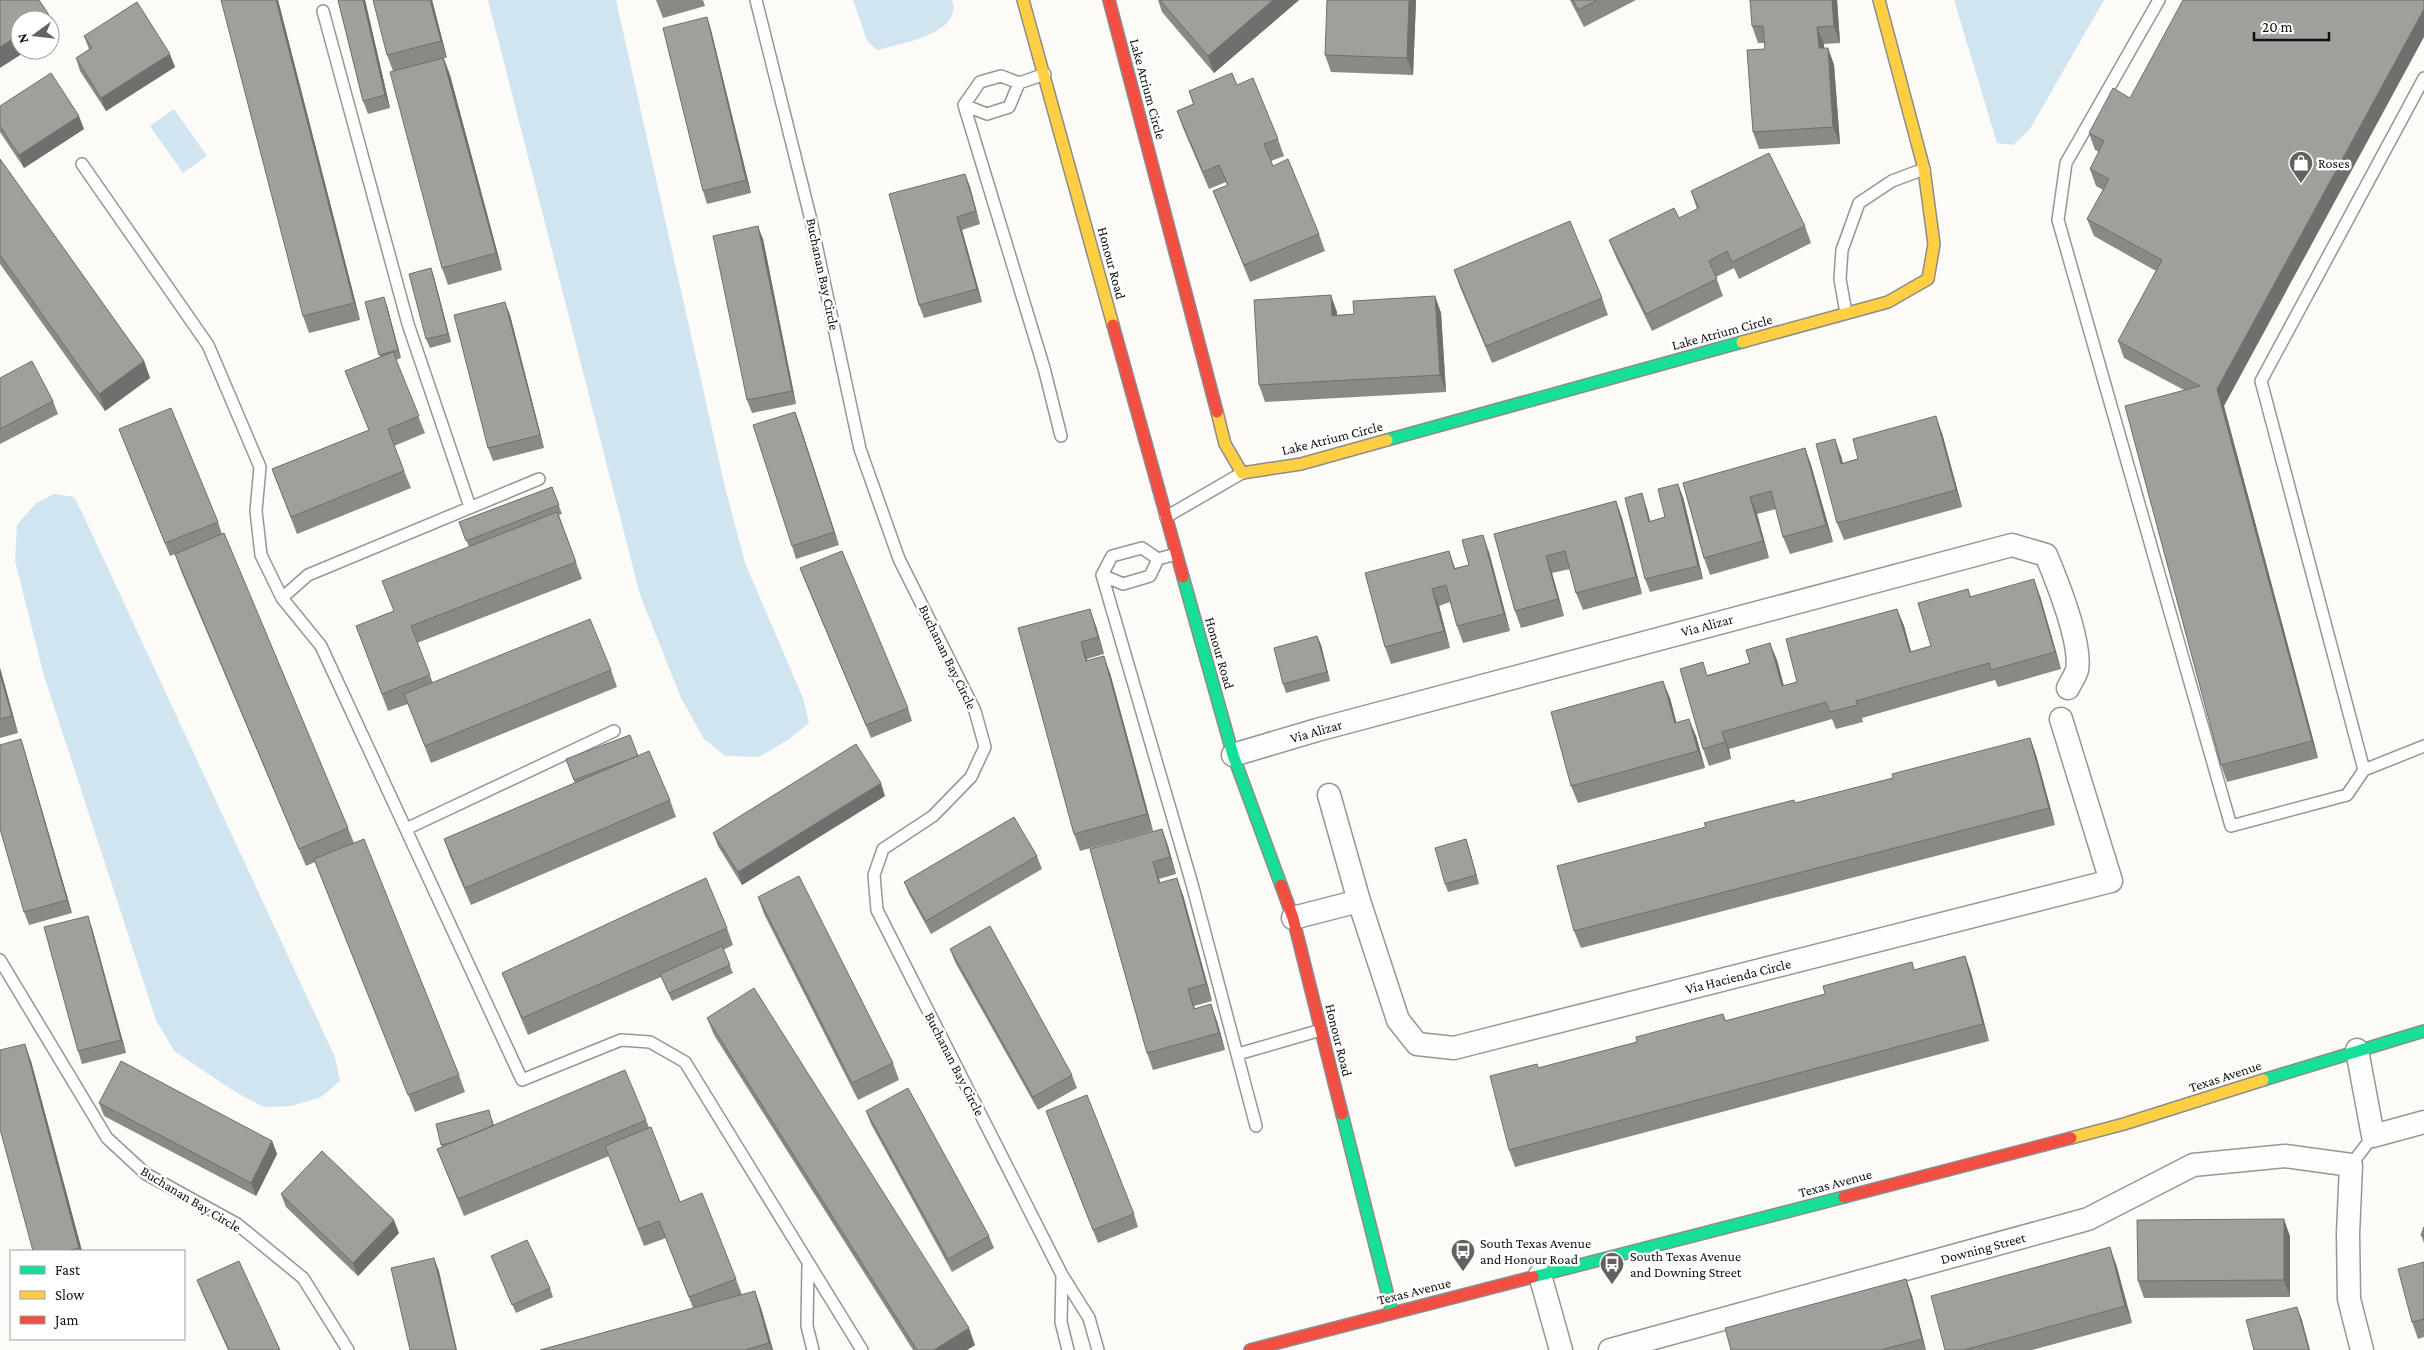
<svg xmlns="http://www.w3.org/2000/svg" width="2424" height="1350" font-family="'Crimson Pro',serif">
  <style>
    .water { fill: #d1e5f1 }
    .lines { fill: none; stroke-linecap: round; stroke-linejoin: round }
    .lane-casing { stroke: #969694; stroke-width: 14 }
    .street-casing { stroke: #969694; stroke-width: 25 }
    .fast-casing { stroke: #8d8c8b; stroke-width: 14 }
    .slow-casing { stroke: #8d8c8b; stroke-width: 14 }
    .jam-casing { stroke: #8d8c8b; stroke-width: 14 }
    .lane { stroke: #fffefe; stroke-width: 11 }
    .street { stroke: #fffefe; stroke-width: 22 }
    .fast { stroke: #16e098; stroke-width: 11 }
    .slow { stroke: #ffcf43; stroke-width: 11 }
    .jam { stroke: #f24e42; stroke-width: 11 }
    .wall { fill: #8a8986 }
    .shaded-wall { fill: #706f6d }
    .building { fill: #a09f9c; stroke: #706f6d }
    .labels { text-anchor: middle; stroke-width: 5; stroke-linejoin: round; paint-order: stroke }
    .street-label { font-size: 14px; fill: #101010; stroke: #fff }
    .poi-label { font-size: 14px; fill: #101010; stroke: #fff; text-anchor: start }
  </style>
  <rect width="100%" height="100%" fill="#fcfbf7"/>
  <!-- water -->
  <path class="water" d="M488,0H616L725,487L745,563L803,698L809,723L789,739L759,757L725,756L704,739L681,698L640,595Z
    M853,0H952C964,34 898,44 877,50L867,41Z
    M1954,0H2104L2030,129L2013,145L1997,143Z
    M174,109L207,156L183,173L150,126Z
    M54,494L74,497L85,519L335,1057L340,1081L321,1097L292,1106L264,1107L237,1093L174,1051L156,1020L44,676L15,561L17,525L35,504Z"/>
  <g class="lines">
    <defs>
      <path id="lane" d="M756,0L810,216L860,449L899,559L975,711L985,747L971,777L933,816L883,849L874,875L877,910L1062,1275L1089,1318L1098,1350
        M2159,0L2066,163L2058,220L2231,826L2347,795L2364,770L2424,746
        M323,11L408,324L470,507
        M1019,83L1009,107L987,114L964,105L980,82L1001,76L1019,83L1045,74
        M964,105L1044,368L1061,436
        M82,164L208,345L260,467L256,511L261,555L282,598L321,646L522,1080L621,1040L650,1042L685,1062L862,1350
        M1846,313L1840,279L1842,250L1859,203L1892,181L1924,169
        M1166,517L1242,473
        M1158,559L1150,576L1123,584L1102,575L1112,556L1142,548L1158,559L1176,554
        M1102,575L1192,884L1256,1126
        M282,598L308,575L539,479
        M2364,770L2261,381L2424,78
        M406,829L614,731
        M0,960L107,1138L146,1174L237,1224L303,1278L348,1350
        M1238,1054L1321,1030
        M2351,1165L2373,1136
        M808,1265L807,1326L813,1350
        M1062,1275L1061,1322L1068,1350"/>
      <path id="street" d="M1233,755L1317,730L2012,545L2046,555C2057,581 2082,643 2077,670C2075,676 2071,682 2068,688
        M1329,795L1359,901
        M1293,918L1359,901L1398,1020L1417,1044L1454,1048L2111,881L2061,719
        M2357,1050L2373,1136L2424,1122
        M1540,1275L1561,1350
        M1610,1350L2088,1219L2193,1165L2285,1156L2351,1165L2348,1234L2349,1299L2362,1350"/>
      <path id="fast" d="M1387,440L1742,342
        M1183,577L1233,755L1281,885
        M2263,1080L2424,1031
        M1342,1114L1392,1312
        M1533,1277L1844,1197"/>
      <path id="slow" d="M1023,0L1113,325
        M1742,342L1888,302L1928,279L1934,244L1924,169L1879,0
        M1217,412L1225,444L1242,473L1301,464L1387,440
        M2071,1138L2124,1124L2263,1080"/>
      <path id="jam" d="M1109,0L1217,412
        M1113,325L1183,577
        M1281,885L1293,918L1342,1114
        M1844,1197L2071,1138
        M1250,1350L1533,1277"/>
    </defs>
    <!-- lane casing -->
    <use href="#lane" class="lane-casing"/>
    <!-- street casing -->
    <use href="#street" class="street-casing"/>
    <!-- fast casing -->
    <use href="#fast" class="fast-casing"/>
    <!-- slow casing -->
    <use href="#slow" class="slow-casing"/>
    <!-- jam casing -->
    <use href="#jam" class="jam-casing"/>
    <!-- lane -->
    <use href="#lane" class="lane"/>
    <!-- street -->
    <use href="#street" class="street"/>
    <!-- fast -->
    <use href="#fast" class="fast"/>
    <!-- slow -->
    <use href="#slow" class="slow"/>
    <!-- jam -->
    <use href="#jam" class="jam"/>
  </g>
  <!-- wall -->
  <path class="wall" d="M278,0L360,320L309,333L303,316Z
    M338,0H365L390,108L368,114L363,101Z
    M432,0L447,58H444L450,75L502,270L448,285L442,268L393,71L387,55Z
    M656,0H703L705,6L663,18Z
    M1158,0H1299L1214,73L1162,12Z
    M1416,0L1413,75L1331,72L1325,55Z
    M1570,0H1636L1584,27Z
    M1837,0L1840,43L1824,44V48H1828L1834,65L1840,144L1759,149L1753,132L1765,49L1764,43H1758L1752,26Z
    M707,17L711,30L751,193L707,204L703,191Z
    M84,36L175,67L106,111L80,71L76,58L89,49Z
    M1237,85L1278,139L1284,156L1271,161L1273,166L1319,234L1325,251L1250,282L1220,208L1213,191L1227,186L1226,182L1209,189L1183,128L1177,111L1193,104L1189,91Z
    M2130,98L2224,406L2318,758L2227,782L2221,765L2184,390L2124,358L2118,341L2156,271L2094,236L2087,219L2103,190L2096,186L2090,169L2099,152L2095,150L2089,133Z
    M0,106L84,129L24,168L0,132Z
    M0,159L144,361L150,378L105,411L0,264Z
    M965,174L970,187L980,224L962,230L982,302L924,318L919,305Z
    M1691,191L1805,226L1811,243L1739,279L1734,268L1716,277L1723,296L1652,331L1616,257L1609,240L1679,218L1697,209Z
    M763,239L796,404L752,413L747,400Z
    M431,268L434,277L451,342L430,348L426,339Z
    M1454,270L1602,298L1608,315L1492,363L1460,287Z
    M1435,296L1441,313L1446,392L1265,402L1259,385L1337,312V315L1354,314Z
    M365,302L387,306L401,358L396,360L425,433L394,446L411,488L297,534L272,469L369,430L345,371L380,357Z
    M510,315L544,448L493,461L488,448Z
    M0,378L53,401L58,414L0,444Z
    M795,412L839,545L796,559L792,546Z
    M119,429L218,522L222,534L348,828L354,843L459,1075L465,1092L415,1112L315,862L306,866L181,571L175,554L170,556Z
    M1942,433L1962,507L1844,540L1837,523L1841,456L1843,463Z
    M1805,448L1811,465L1833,542L1790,554L1783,537L1776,509L1757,514L1769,558L1710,575L1704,558L1683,483Z
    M552,487L562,514L559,515L582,579L417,643L433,683L611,670L617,687L431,763L408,704L388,711L356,626L393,611L469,547L459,522Z
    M1683,497L1703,579L1650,592L1645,579L1646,506L1650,521L1665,517Z
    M1616,501L1622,518L1642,594L1583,610L1576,593L1570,569L1552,573L1564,616L1521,628L1515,611L1494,534Z
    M1489,552L1510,631L1463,643L1457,626L1450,602L1439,606L1450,648L1391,664L1385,647L1365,573L1455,568L1469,565Z
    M800,568L908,708L912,721L871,738L805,581Z
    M1968,589L1971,597L2040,596L2061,669L1998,687L1995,680L1862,718L1863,722L1836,729L1832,719L1729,749L1731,759L1709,766L1703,749L1707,675L1750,663L1777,660L1784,686L1797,682L1897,609L1904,626L1911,652L1931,646Z
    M1096,626L1104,654L1087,659V660L1110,673L1153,831L1080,851L1074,834L1018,628Z
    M1317,636L1321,645L1330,681L1286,693L1283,684Z
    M0,668L18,733L0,738Z
    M1670,698L1676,722L1696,736L1705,768L1578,803L1571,786Z
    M2030,738L2036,755L2055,825L1581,948L1574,931L1706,827L1893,778Z
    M21,739L25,752L72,913L29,925L24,912Z
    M638,756L670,800L676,817L471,905L450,856L444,839L575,783L566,759Z
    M885,796L742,885L718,846L713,833Z
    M1162,829L1168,846L1176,874L1159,879L1160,882L1183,895L1212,1001L1194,1006L1195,1008L1217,1021L1225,1050L1153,1070L1147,1053L1090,849Z
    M1466,839L1469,848L1479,884L1448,892L1445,884Z
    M1037,856L1042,869L931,934L909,894L904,882Z
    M758,897L893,1063L899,1080L858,1100L764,914Z
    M92,928L126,1053L82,1064L78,1051Z
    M727,928L733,945L723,950L733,973L672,1001L661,977L528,1035L509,990L502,973Z
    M950,949L1072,1075L1077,1088L1038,1110L955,962Z
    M1965,956L1971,973L1989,1041L1515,1167L1509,1150L1538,1068L1637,1042L1723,1014L1726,1021Z
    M707,1018L975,1345L967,1350H913L714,1035Z
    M31,1061L82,1251H33Z
    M99,1103L272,1141L277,1154L256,1196L104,1116Z
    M866,1111L989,1236L994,1248L952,1272L871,1124Z
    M492,1119L494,1125L646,1120L680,1202L736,1279L742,1295L761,1308L773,1350H540L693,1308L666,1238L644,1246L609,1156L464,1216L437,1149L442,1147L436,1124Z
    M1051,1124L1134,1214L1138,1227L1098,1243Z
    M281,1194L399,1233L358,1276L286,1207Z
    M2424,1227V1243L2421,1235Z
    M2290,1236V1297L2144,1298L2138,1281Z
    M491,1256L550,1288L553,1297L516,1313Z
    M2424,1262V1337L2418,1339L2412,1322Z
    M2116,1264L2132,1323L2032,1350H1945Z
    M1906,1279L1912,1296L1926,1350H1731Z
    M197,1280L280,1350H228L204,1297Z"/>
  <!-- shaded-wall -->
  <path class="shaded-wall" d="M276,0H278L360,320L354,303Z
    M363,0H365L390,108L385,95Z
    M430,0H432L447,58L441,41Z
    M1273,0H1299L1214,73L1208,56Z
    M1409,0H1416L1413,75L1407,58Z
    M1832,0H1837L1840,43L1834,26Z
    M2424,9V37L2224,406L2318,758L2312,741L2217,389Z
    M49,15L55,32L50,35V20H41Z
    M707,17L711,30L751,193L746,180Z
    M1817,27L1824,44L1825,65L1819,48Z
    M20,34V50H28L0,68V47Z
    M1828,48L1834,65L1840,144L1833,127Z
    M170,54L175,67L106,111L101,98Z
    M443,58L450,75L502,270L496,253Z
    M79,116L84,129L24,168L19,155Z
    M965,174L970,187L980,224L976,211Z
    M957,217L962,230L982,302L977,289Z
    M758,226L763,239L796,404L792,391Z
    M431,268L434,277L451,342L448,334Z
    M1331,295L1337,312L1338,333L1332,316Z
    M1435,296L1441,313L1446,392L1440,375Z
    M384,297L387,306L401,358L398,350Z
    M505,302L510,315L544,448L540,435Z
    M144,361L150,378L105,411L99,394Z
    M795,412L800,425L839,545L834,532Z
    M1936,416L1942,433L1962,507L1956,490Z
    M1835,439L1841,456L1847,481L1841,464Z
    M1805,448L1811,465L1833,542L1826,525Z
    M1678,484L1683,497L1703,579L1698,566Z
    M1642,493L1646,506L1654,535L1649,522Z
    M1750,497L1757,514L1769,558L1763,541Z
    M1616,501L1622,518L1642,594L1636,577Z
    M1483,535L1489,552L1510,631L1504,614Z
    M1449,551L1455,568L1460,586L1454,569Z
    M1546,556L1552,573L1564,616L1558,599Z
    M2034,579L2040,596L2061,669L2055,652Z
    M1432,589L1439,606L1450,648L1444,631Z
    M1090,609L1096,626L1104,654L1098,637Z
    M1897,609L1904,626L1916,669L1910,652Z
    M1317,636L1321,645L1330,681L1327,672Z
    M1081,642L1087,659L1092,678L1086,661Z
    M1770,643L1777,660L1788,703L1782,686Z
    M1104,656L1110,673L1153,831L1147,814Z
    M0,668L18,733L12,716L0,674Z
    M1663,681L1670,698L1681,740L1675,723Z
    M1689,719L1696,736L1705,768L1698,751Z
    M1722,732L1729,749L1731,759L1725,742Z
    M2030,738L2036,755L2055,825L2049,808Z
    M21,739L25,752L72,913L67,900Z
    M881,783L885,796L742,885L738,872Z
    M1162,829L1168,846L1176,874L1170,857Z
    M1466,839L1469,848L1479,884L1476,875Z
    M1153,862L1159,879L1165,900L1159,883Z
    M1177,878L1183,895L1212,1001L1206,984Z
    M88,916L92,928L126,1053L121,1040Z
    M1965,956L1971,973L1989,1041L1983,1024Z
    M1188,989L1194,1006L1200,1026L1194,1009Z
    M1211,1004L1217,1021L1225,1050L1219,1033Z
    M25,1044L31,1061L82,1251H81L79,1248Z
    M272,1141L277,1154L256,1196L251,1183Z
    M2284,1219L2290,1236V1297L2284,1280Z
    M394,1220L399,1233L358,1276L353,1263Z
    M2110,1247L2116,1264L2132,1323L2125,1306Z
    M434,1258L439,1271L457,1350H456Z
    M1906,1279L1912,1296L1926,1350L1922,1339Z
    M755,1291L761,1308L773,1350H772L769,1343Z
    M2297,1307L2302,1320L2310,1350H2309Z
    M969,1328L975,1345L967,1350H934Z"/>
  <!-- building -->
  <path class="building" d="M0,0H39L49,15L41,20H20V34L0,47Z
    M221,0H276L354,303L303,316Z
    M338,0H363L385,95L363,101Z
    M373,0H430L441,41L387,55Z
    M1160,0H1273L1208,56Z
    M1327,0H1409L1407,58L1325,55Z
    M1573,0H1597L1578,10Z
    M1750,0H1832L1834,26L1817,27L1819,48H1828L1833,127L1753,132L1747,50L1765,49L1763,26H1752Z
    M2183,0H2424V9L2217,389L2312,741L2221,765L2125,406L2200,386L2118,341L2162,260L2087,219L2109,179L2090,169L2104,141L2089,133L2113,88L2130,98Z
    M137,2L170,54L101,98L76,58L92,48L84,36Z
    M707,17L746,180L703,191L663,28Z
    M443,58L496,253L442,268L390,72Z
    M51,73L79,116L19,155L0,126V106Z
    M1232,73L1237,85L1253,78L1278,139L1264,144L1273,166L1288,159L1319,234L1244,265L1213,191L1228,185L1219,165L1203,172L1177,111L1194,104L1189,91Z
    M1769,153L1805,226L1732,262L1727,251L1709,261L1717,279L1646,314L1609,240L1674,208L1679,218L1699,208L1691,191Z
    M0,159L144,361L99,394L0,255Z
    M965,174L976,211L957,217L977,289L919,305L889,194Z
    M1570,221L1602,298L1486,346L1454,270Z
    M758,226L792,391L747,400L713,236Z
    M431,268L448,334L426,339L409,274Z
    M1331,295L1332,316L1354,314L1353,301L1435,296L1440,375L1259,385L1254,300Z
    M384,297L398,350L379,355L365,302Z
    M505,302L540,435L488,448L454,315Z
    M393,352L419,416L388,429L404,471L291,517L272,469L369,430L345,371Z
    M32,361L53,401L0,429V378Z
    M171,408L218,522L165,543L119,429Z
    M795,412L834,532L792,546L753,425Z
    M1936,416L1956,490L1837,523L1816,444L1835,439L1841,464L1858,459L1853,439Z
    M1805,448L1826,525L1783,537L1771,491L1750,497L1763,541L1704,558L1683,483Z
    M1678,484L1698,566L1645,579L1625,498L1642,493L1649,522L1665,517L1658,489Z
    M552,487L559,505L466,541L459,522Z
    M1616,501L1636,577L1576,593L1565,551L1546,556L1558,599L1515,611L1494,534Z
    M557,512L576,562L411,626L430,675L382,694L356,626L394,611L382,581Z
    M224,533L348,828L299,849L175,554Z
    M1483,535L1504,614L1457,626L1446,585L1432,589L1444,631L1385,647L1365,573L1449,551L1454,569L1469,565L1462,540Z
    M842,551L908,708L866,725L800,568Z
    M2034,579L2055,652L1991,670L1989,663L1856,701L1857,705L1830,712L1826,702L1722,732L1725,742L1703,749L1680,669L1703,662L1707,676L1750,663L1746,650L1770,643L1782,686L1797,682L1786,639L1897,609L1910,652L1931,646L1918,603L1968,589L1970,597Z
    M1090,609L1098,637L1081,642L1086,661L1104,656L1147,814L1074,834L1018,628Z
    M590,619L611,670L425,746L404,694Z
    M1317,636L1327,672L1283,684L1274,648Z
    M0,674L12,716L0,719Z
    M1663,681L1675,723L1689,719L1698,751L1571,786L1551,712Z
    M630,735L638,756L574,780L566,759Z
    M2030,738L2049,808L1574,931L1557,866L1706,827L1704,823L1794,800L1795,803L1893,778L1892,774Z
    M21,739L67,900L24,912L0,829V745Z
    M856,744L881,783L738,872L713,833Z
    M649,751L670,800L465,888L444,839Z
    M1014,817L1037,856L926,921L904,882Z
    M1162,829L1170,857L1153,862L1159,883L1177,878L1206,984L1188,989L1194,1009L1211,1004L1219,1033L1147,1053L1090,849Z
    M364,839L459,1075L408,1095L314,859Z
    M1466,839L1476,875L1445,884L1435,848Z
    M799,876L893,1063L852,1083L758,897Z
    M706,878L727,928L522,1018L502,973Z
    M88,916L121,1040L78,1051L44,927Z
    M990,926L1072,1075L1033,1097L950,949Z
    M722,946L730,965L669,993L660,974Z
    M1965,956L1983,1024L1509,1150L1490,1076L1537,1064L1538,1068L1637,1042L1636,1037L1723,1014L1725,1021L1825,994L1823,986L1912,962L1914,970Z
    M754,988L969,1328L934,1350H917L707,1018Z
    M25,1044L79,1248L66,1251H33L0,1129V1050Z
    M121,1061L272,1141L251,1183L99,1103Z
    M625,1070L646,1120L458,1199L437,1149Z
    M908,1088L989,1236L948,1259L866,1111Z
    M1087,1095L1134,1214L1093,1230L1046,1111Z
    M489,1110L493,1126L453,1142L441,1145L436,1124Z
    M651,1127L680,1202L702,1193L736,1279L689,1297L659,1221L638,1229L605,1146Z
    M322,1151L394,1220L353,1263L281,1194Z
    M2284,1219V1280L2138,1281L2137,1220Z
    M2424,1227V1236L2421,1235Z
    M527,1240L550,1288L512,1305L491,1256Z
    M2110,1247L2125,1306L1964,1350H1945L1931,1296Z
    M434,1258L456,1350H410L391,1268Z
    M239,1261L280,1350H229L197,1280Z
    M2424,1262V1319L2412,1322L2398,1269Z
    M1906,1279L1922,1339L1881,1350H1731L1725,1328Z
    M755,1291L769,1343L745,1350H540Z
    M2297,1307L2309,1350H2254L2246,1320Z"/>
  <!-- icons -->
  <defs>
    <symbol id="shop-pin" viewBox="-11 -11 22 30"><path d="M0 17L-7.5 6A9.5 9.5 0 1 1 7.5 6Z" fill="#636261" stroke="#fff"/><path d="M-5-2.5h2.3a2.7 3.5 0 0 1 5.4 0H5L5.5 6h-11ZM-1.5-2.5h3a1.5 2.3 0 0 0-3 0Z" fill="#fff"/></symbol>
    <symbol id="bus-pin" viewBox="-11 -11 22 30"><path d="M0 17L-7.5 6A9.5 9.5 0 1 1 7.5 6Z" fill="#636261" stroke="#fff"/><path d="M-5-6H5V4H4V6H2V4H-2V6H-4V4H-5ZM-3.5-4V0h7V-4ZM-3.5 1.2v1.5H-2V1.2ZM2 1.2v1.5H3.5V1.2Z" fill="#fff"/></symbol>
  </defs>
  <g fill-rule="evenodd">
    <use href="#shop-pin" x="2287" y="149" width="28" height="38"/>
    <use href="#bus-pin" x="1449" y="1237" width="28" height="38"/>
    <use href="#bus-pin" x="1598" y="1250" width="28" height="38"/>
  </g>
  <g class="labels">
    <!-- street labels -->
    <g class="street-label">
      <text transform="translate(1148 89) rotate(75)" y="5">Lake Atrium Circle</text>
      <text transform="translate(1112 263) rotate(75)" y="5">Honour Road</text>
      <text transform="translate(823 274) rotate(78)" y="5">Buchanan Bay Circle</text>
      <text transform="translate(1722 332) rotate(-15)" y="5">Lake Atrium Circle</text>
      <text transform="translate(1332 438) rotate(-14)" y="5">Lake Atrium Circle</text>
      <text transform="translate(1707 625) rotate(-15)" y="5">Via Alizar</text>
      <text transform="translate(1220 653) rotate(74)" y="5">Honour Road</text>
      <text transform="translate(948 657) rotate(64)" y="5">Buchanan Bay Circle</text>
      <text transform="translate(1316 731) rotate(-16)" y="5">Via Alizar</text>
      <text transform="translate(1738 976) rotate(-14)" y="5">Via Hacienda Circle</text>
      <text transform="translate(1339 1040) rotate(76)" y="5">Honour Road</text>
      <text transform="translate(955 1064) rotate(63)" y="5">Buchanan Bay Circle</text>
      <text transform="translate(2225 1076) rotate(-18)" y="5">Texas Avenue</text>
      <text transform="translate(1835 1183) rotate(-15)" y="5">Texas Avenue</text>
      <text transform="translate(191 1199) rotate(31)" y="5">Buchanan Bay Circle</text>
      <text transform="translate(1983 1248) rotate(-15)" y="5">Downing Street</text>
      <text transform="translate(1414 1291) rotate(-14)" y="5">Texas Avenue</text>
    </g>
    <!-- poi labels -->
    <g class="poi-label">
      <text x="2318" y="168">Roses</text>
      <text x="1480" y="1248">South Texas Avenue<tspan x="1480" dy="16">and Honour Road</tspan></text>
      <text x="1630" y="1261">South Texas Avenue<tspan x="1630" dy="16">and Downing Street</tspan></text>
    </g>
  </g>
  <!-- legend -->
  <rect x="10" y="1250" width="175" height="90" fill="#ffffff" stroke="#9f9f9f"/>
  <rect x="20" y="1266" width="25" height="8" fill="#16e098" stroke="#9f9f9f"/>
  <text x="55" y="1275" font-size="15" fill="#101010">Fast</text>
  <rect x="20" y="1291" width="25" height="8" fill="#ffcf43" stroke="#9f9f9f"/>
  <text x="55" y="1300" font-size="15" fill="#101010">Slow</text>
  <rect x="20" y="1316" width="25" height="8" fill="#f24e42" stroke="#9f9f9f"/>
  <text x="55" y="1325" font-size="15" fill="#101010">Jam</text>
  <!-- north arrow -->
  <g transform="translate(35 35) rotate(255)"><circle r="24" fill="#ffffff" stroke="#9f9f9f"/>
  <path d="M0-4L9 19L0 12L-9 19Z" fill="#636261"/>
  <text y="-8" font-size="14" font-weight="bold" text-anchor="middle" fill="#101010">N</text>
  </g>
  <!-- scale -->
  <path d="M2254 32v8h75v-8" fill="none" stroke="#101010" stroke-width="2.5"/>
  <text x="2262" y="32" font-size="15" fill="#101010" stroke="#ffffff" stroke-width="4" paint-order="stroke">20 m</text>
</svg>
